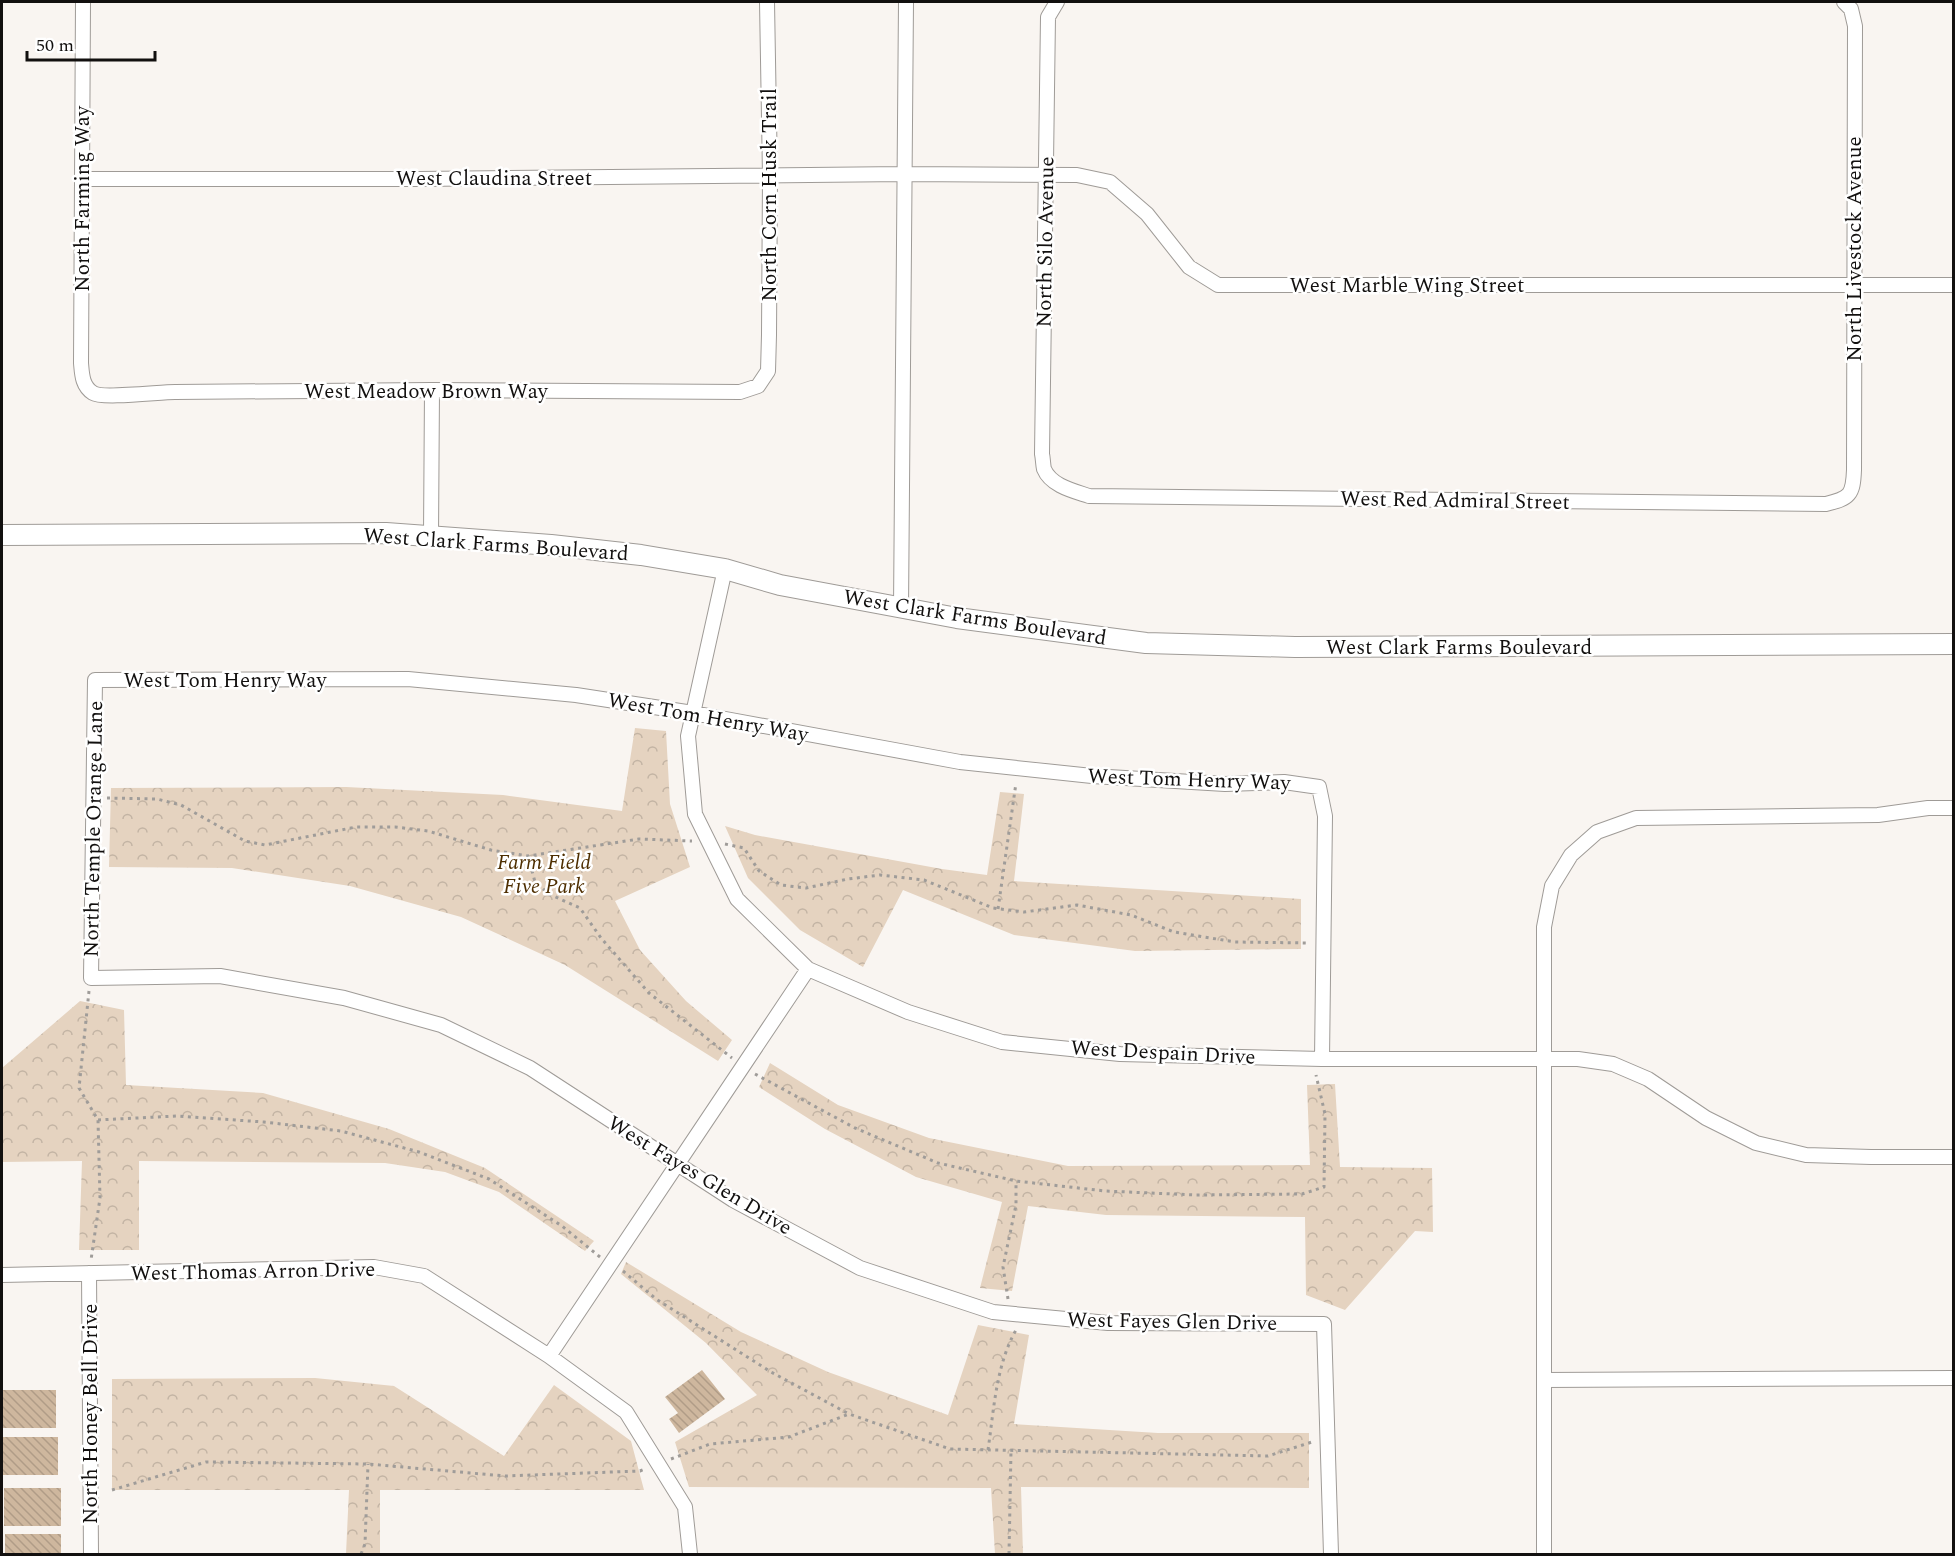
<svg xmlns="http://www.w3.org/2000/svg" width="1955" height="1556" font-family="Spectral,serif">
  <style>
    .park { fill: url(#park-crowns) }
    .building { fill: url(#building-back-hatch) }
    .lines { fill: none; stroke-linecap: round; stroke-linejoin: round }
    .street-casing { stroke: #9f9b97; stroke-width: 16 }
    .secondary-casing { stroke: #9f9b97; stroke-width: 22 }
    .path { stroke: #9f9c99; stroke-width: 3; stroke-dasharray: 3 4.5; stroke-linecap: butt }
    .street { stroke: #fff; stroke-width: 14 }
    .secondary { stroke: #fff; stroke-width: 20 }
    .labels { text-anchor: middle; stroke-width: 5; stroke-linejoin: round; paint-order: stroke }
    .street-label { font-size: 21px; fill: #12100f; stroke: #fff }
    .park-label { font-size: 21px; font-style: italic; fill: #4e2e00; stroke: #fff }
  </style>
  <defs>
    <pattern id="park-crowns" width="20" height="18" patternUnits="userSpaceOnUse" patternTransform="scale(1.5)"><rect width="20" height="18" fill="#e5d3c0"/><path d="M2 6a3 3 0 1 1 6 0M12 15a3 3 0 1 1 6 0" fill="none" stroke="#c3b4a4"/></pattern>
    <pattern id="building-back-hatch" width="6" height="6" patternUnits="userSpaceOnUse" patternTransform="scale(1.5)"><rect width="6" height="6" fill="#ceb79e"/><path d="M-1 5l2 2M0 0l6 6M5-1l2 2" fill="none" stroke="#b09c87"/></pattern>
  </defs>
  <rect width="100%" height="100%" fill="#f9f5f1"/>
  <!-- park -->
  <path class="park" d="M635,728L666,731L670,804L690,867L615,901L640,950L686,1001L732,1040L718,1061L565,965L461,917L350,886L232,868L109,867L111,788L346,787L503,795L622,811Z
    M1000,792L1024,794L1014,881L1301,899V949L1135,951L1014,935L903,890L863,967L800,930L748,878L725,826L755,835L942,869L987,875Z
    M80,1001L124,1010L126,1085L263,1093L389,1129L485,1168L594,1241L585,1251L499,1192L445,1172L385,1163L139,1161V1250H79L82,1161L2,1162V1068Z
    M770,1063L838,1105L929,1138L1068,1166L1310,1165L1307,1085L1335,1084L1340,1167L1432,1168L1433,1232L1415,1231L1345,1310L1306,1295L1305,1217L1106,1215L1028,1206L1012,1291L980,1288L1002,1202L916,1177L825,1129L759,1087Z
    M626,1262L741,1332L828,1372L948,1415L978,1325L1029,1335L1014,1424L1158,1433H1309V1488L1021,1487L1023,1554H995L991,1488L689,1487L675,1442L757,1395L706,1343L621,1274Z
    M315,1378L394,1386L504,1456L554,1385L631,1441L644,1490H380V1554H346L349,1490H112V1379Z"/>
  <!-- building -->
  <path class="building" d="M702,1370L725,1399L679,1433L669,1419L678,1413L665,1397Z
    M2,1390H56V1428H2Z
    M2,1437H58V1475H2Z
    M4,1488H61V1526H4Z
    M5,1534H61V1553L5,1554Z"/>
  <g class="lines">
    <defs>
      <path id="street" d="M83,2L81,363C82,374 82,386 93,393C102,399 160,392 175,392L432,390L740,392L758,386L768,371L769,335L770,176L767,2
        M1057,2L1048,17L1042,454C1043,458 1043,465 1044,469C1051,486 1074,491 1089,496L1826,504C1850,498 1853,495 1854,470L1855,26L1851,9L1844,2
        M83,179H419L904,174L1077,175L1110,182L1147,214L1189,267L1218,285H1954
        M431,535L432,390
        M725,569L688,736L695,814L737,899L808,969L908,1012L1002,1042L1120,1054L1322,1059H1578L1613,1064L1648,1079L1706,1118L1756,1143L1806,1155L1871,1157H1954
        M901,608L906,2
        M1322,1059L1325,816L1319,787L1284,782L1225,784L1092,776L960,762L693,713L576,695L408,679L95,680L91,978L220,976L344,998L441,1025L530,1068L733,1200L860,1268L993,1312L1108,1323L1324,1324L1331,1554
        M89,1273L91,1554
        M2,1275L374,1267L424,1276L549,1356L626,1412L685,1507L690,1554
        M549,1356L808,969
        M1544,1380L1954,1378
        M1544,1554V927L1552,886L1571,855L1597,832L1636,818L1878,815L1928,808H1954"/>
      <path id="secondary" d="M2,535L386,533L551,545L641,555L725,569L780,585L957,618L1146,643L1295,647L1954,644"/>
    </defs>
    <!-- street casing -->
    <use href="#street" class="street-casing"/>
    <!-- secondary casing -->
    <use href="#secondary" class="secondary-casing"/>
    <!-- path -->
    <path class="path" d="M107,798L157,799L181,805L245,841L265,845L356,827H395L428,831L491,850L528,856L639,839L692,841
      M725,844L744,848L759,871L781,885L806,888L848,879L880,875L924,880L993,908L1024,912L1077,905L1131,915L1174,932L1235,942L1309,943
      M528,856L535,882L549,894L580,908L601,938L649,993L732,1058
      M998,909L1016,783
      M89,991L79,1088L98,1120L100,1198L91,1260
      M755,1074L855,1128L938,1163L1016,1181L1105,1191L1196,1195L1302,1194L1324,1187L1325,1114L1316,1075
      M98,1120L176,1116L264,1122L341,1131L419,1152L489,1179L562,1226L600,1257
      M623,1271L656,1299L771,1372L849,1414
      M1008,1299L1003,1267L1016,1205V1181
      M988,1450C994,1409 996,1365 1016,1330
      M671,1459L710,1444L789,1437L849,1414L950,1449L1268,1456L1312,1442
      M112,1490L206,1462L368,1464L505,1476L640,1471L645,1469
      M361,1554L365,1544L368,1464
      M1009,1554L1011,1450"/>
    <!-- street -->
    <use href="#street" class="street"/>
    <!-- secondary -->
    <use href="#secondary" class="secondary"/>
  </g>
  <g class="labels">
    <!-- street labels -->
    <g class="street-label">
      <text x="494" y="185">West Claudina Street</text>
      <text transform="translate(769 195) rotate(-90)" y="7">North Corn Husk Trail</text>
      <text transform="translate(82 199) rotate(-90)" y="7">North Farming Way</text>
      <text transform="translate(1045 242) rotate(-89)" y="7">North Silo Avenue</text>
      <text transform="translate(1854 249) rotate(-90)" y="7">North Livestock Avenue</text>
      <text x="1407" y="292">West Marble Wing Street</text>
      <text x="426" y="398">West Meadow Brown Way</text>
      <text transform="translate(1455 500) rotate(1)" y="7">West Red Admiral Street</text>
      <text transform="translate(496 544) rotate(4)" y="7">West Clark Farms Boulevard</text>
      <text transform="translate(975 617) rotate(9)" y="7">West Clark Farms Boulevard</text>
      <text x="1459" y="654">West Clark Farms Boulevard</text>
      <text x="225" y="687">West Tom Henry Way</text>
      <text transform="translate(708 717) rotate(10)" y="7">West Tom Henry Way</text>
      <text transform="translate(1189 779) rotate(2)" y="7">West Tom Henry Way</text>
      <text transform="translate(93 829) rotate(-89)" y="7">North Temple Orange Lane</text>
      <text transform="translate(1163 1052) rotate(3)" y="7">West Despain Drive</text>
      <text transform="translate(700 1175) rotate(31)" y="7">West Fayes Glen Drive</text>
      <text transform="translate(253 1271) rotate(-1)" y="7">West Thomas Arron Drive</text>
      <text transform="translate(1172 1321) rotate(1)" y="7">West Fayes Glen Drive</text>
      <text transform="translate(90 1414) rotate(-90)" y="7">North Honey Bell Drive</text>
    </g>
    <!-- park labels -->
    <g class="park-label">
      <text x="544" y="869">Farm Field<tspan x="544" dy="24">Five Park</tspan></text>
    </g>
  </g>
  <!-- border -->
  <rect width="1955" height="1556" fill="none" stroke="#12100f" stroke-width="6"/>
  <!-- scale -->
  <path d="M27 51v9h128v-9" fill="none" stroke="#12100f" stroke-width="3"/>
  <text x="36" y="51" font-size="18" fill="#12100f" stroke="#ffffff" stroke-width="4.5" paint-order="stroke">50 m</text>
</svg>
